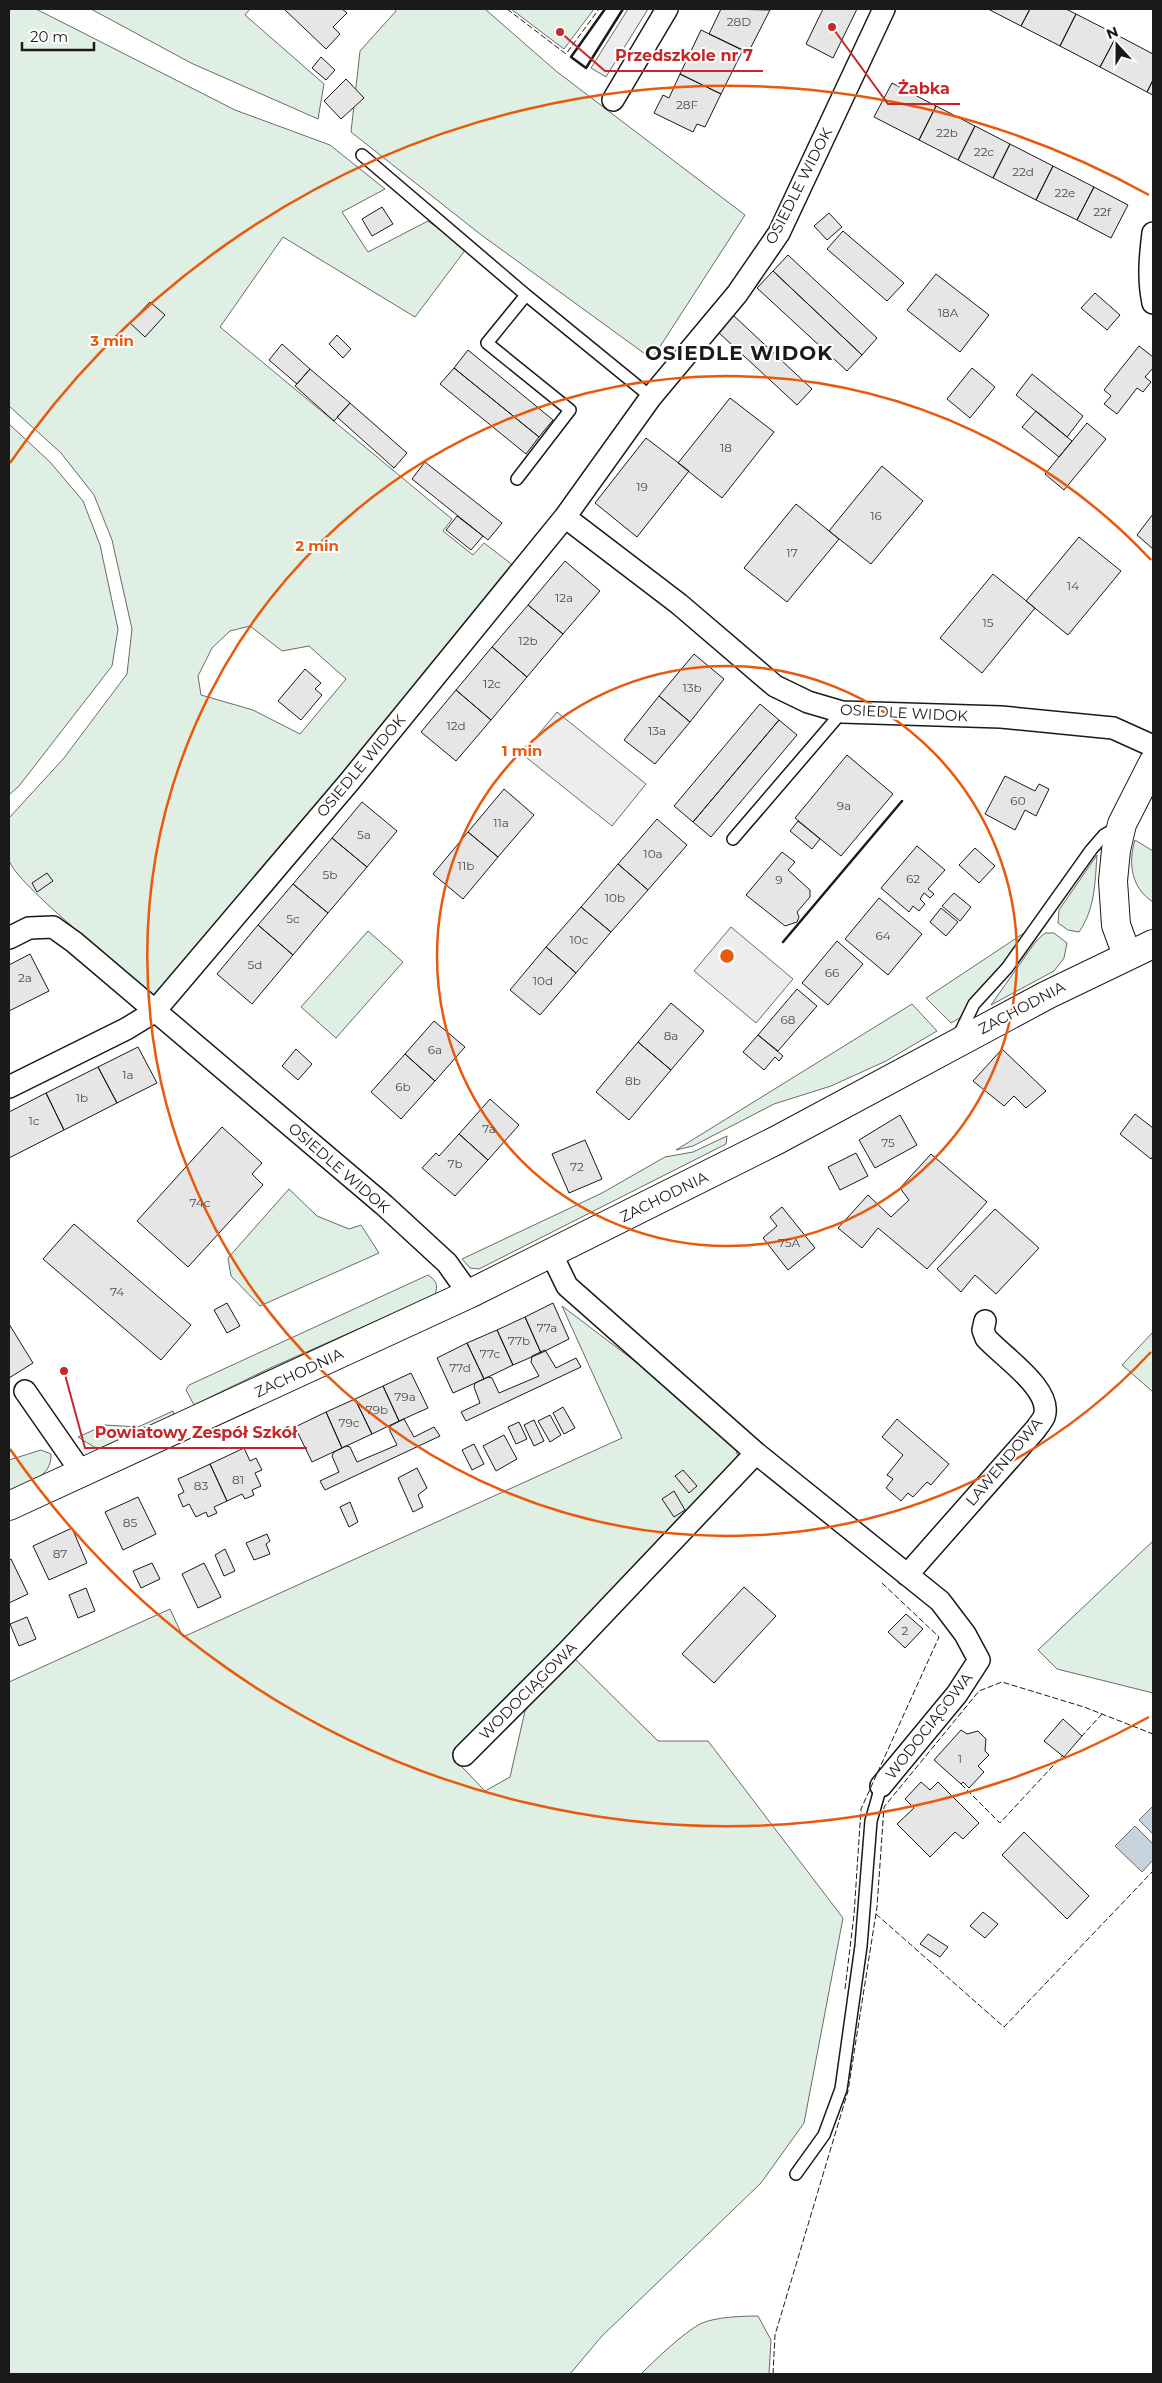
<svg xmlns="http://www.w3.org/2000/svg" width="1162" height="2383" font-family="Montserrat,sans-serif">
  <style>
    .green { fill: #e0efe3; stroke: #6a6a6a; fill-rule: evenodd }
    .parking { fill: #ededed; stroke: #6a6a6a }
    .water { fill: #c6d2dc; stroke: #6a6a6a }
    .building { fill: #e6e6e6; stroke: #1a1a1a }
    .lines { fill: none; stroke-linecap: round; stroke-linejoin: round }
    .lane-casing { stroke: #1a1a1a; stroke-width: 14 }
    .street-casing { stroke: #1a1a1a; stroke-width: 24 }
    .secondary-casing { stroke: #1a1a1a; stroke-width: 30 }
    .lane { stroke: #fff; stroke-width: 11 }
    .street { stroke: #fff; stroke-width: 21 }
    .secondary { stroke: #fff; stroke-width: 28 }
    .fence { stroke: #1a1a1a; stroke-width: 1; stroke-dasharray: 6 2.5; stroke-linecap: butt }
    .wall { stroke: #1a1a1a; stroke-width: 2.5 }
    .ring { fill: none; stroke: #e8590c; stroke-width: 2.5 }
    .labels { text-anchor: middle; stroke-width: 4; stroke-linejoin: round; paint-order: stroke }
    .number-label { font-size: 12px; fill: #4d4d4d }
    .street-label { font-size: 15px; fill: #1a1a1a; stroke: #fff }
    .district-label { font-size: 20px; font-weight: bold; letter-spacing: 1px; fill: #1a1a1a; stroke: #fff }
    .centre { fill: #e8590c; stroke: #fff; stroke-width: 2.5 }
    .ring-label { font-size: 15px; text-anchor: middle; font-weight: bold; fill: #e8590c; stroke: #fff; stroke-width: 4; stroke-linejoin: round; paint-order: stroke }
    .leader { fill: none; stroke: #c62828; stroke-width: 2 }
    .callout-dot { fill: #c62828; stroke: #fff; stroke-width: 2 }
    .callout-label { font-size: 16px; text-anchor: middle; font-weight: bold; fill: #c62828; stroke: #fff; stroke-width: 4; stroke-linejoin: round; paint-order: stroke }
  </style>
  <rect width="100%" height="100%" fill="#fff"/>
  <!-- green -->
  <path class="green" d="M9,9H36L235,110L330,145L385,189L342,212L368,252L428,221L466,249L415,317L283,237L220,327L452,519L443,531L473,555L484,543L514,566L156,997C131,975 15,884 9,860C6,848 9,831 9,818L64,758L127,674L132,629L112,540L94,495L61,453L9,406ZM250,626L282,651L309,646L346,679L300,734L253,710L201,695L198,676L212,648L230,631Z
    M91,9H250L245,15L324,84L318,119L191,63Z
    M395,9H485L556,71L745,215L652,359L480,234L351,132L360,51L396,11Z
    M511,9H594L564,49Z
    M9,424L50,462L83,501L100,545L118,629L112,666L19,786L9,795Z
    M1135,840L1153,851V902C1131,888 1128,863 1135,840Z
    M1097,855C1095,883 1095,909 1079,932L1068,930L1058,923L1059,910Z
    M368,931L403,962L336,1038L301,1007Z
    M1027,931L967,1014L951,1023L926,998Z
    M1045,933H1054L1067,943L1064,958L1054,971L991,1005L1036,941Z
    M912,1004L937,1031L886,1061L831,1086L774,1104L693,1146L676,1150Z
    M727,1136L726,1144L479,1269L470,1268L462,1259L602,1193L665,1157L693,1152Z
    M289,1189L317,1216L349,1229L361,1225L379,1253L260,1306L231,1276L228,1258Z
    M428,1275C437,1281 438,1285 435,1295L268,1369L194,1405L186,1390L189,1385Z
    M562,1306L731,1434L738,1457L703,1500L453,1751L462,1767L485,1791L510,1777L525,1711L550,1675L572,1656L658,1741H708L843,1918L804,2123L761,2183L602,2336L570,2374H9V1682L170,1609L183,1637L622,1438Z
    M1153,1332V1392L1122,1365Z
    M173,1411L174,1416L101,1448L94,1447L78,1437L105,1425L138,1427Z
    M41,1450L51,1454C52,1478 27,1483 9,1492V1460Z
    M1153,1541V1693L1057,1669L1038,1650Z
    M758,2316L771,2340L769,2374H641C656,2359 682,2334 700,2324C714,2317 742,2316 758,2316Z"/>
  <!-- parking -->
  <path class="parking" d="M628,9H648L606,77L591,68Z
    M557,712L646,784L612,826L522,754Z
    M731,927L793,979L756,1023L694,971Z"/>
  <!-- water -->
  <path class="water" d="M1153,1806V1834L1139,1820Z
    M1135,1826L1153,1844V1860L1142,1872L1115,1846Z"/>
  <!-- building -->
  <path class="building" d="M284,9H342L347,13L333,27L340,34L326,49Z
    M721,9L770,10L748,53L709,34Z
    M823,9H857L833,58L806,44Z
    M988,9H1030L1021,26Z
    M1030,9H1066L1076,14L1060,46L1021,26Z
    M1076,14L1117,35L1100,67L1060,46Z
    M701,30L743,50L721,94L680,74Z
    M1117,35L1153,54V80L1147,92L1100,67Z
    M321,57L335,70L326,80L312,68Z
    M680,74L721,94L705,127L697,124L693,132L654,113L663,95L669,98Z
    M346,79L364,98L341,119L324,101Z
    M1153,80V95L1147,92Z
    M892,83L936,106L919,140L874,117Z
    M936,106L975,126L958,160L919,140Z
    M975,126L1010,144L993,178L958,160Z
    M1010,144L1053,166L1036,200L993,178Z
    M1053,166L1094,187L1077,220L1036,200Z
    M1094,187L1128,205L1111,238L1077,220Z
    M382,207L393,224L372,236L362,219Z
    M829,213L842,227L827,240L814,226Z
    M843,231L904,283L887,301L827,249Z
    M788,255L877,338L862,355L773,271Z
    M773,271L862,355L847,371L757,288Z
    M936,274L989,315L960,352L907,310Z
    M1095,293L1120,315L1107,330L1081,308Z
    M150,302L165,315L145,337L130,323Z
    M733,315L812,389L797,405L718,332Z
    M337,335L351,349L343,358L329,344Z
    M282,344L310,369L297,384L269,360Z
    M1139,346L1153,357V368L1145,377L1151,382L1143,392L1137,388L1117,414L1104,404L1111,396L1104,390Z
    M468,350L553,420L539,437L454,368Z
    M454,368L539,437L526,454L440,384Z
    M972,368L995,387L970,418L947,399Z
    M310,369L350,403L334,421L295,386Z
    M1032,374L1083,416L1067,437L1016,395Z
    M730,398L774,432L722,498L678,463Z
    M350,403L407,453L394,468L337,417Z
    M1036,411L1072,441L1059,457L1022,427Z
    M1087,423L1106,439L1064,490L1045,474Z
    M646,438L689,471L637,537L595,503Z
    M425,462L502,523L488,540L412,479Z
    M882,466L923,501L871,564L829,531Z
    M796,504L839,539L787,602L744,568Z
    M1153,514V549L1137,535Z
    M457,516L483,536L471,550L446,530Z
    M1079,537L1121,571L1068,635L1026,601Z
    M565,561L600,591L563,634L528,605Z
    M993,574L1035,608L982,673L940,638Z
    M528,605L563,634L527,677L492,647Z
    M492,647L527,677L491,720L456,690Z
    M694,654L724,679L690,722L659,696Z
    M305,669L321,683L315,689L322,695L301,720L278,701Z
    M456,690L491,720L456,761L421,732Z
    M659,696L690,722L655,764L624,740Z
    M760,704L779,720L693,822L674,806Z
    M779,720L797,735L711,837L693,822Z
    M847,755L893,794L841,856L795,818Z
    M1005,776L1035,791L1039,784L1049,789L1036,816L1025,810L1015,830L985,814Z
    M504,789L534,815L498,857L468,832Z
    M362,802L397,831L367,867L332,838Z
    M657,819L687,845L648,890L618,864Z
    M798,821L820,839L812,849L790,831Z
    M468,832L498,857L463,899L433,874Z
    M332,838L367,867L328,913L293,884Z
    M917,846L945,870L928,889L934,894L930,898L924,893L920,899L925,904L919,911L913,906L909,912L881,888Z
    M975,848L995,866L979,883L959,865Z
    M782,852L795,862L788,870L810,890V897L797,912L799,917L797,922L785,926L746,895Z
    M618,864L648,890L611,932L581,907Z
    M47,873L53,881L37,892L32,883Z
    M293,884L328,913L293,955L258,925Z
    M954,893L971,907L960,921L942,906Z
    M879,898L922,934L888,975L845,939Z
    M581,907L611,932L576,973L546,947Z
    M941,908L958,922L946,936L930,922Z
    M258,925L293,955L252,1004L217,974Z
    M837,941L863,964L828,1005L802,983Z
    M546,947L576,973L540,1015L510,990Z
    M30,954L49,991L9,1011V965Z
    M797,989L817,1006L778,1051L758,1035Z
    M671,1003L704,1031L671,1070L638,1042Z
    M434,1021L465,1047L435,1081L405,1054Z
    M758,1035L783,1056L779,1061L775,1057L764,1070L743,1052Z
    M638,1042L671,1070L629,1120L596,1092Z
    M138,1047L157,1083L117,1103L98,1067Z
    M296,1049L312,1064L298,1080L282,1066Z
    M1002,1049L1046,1091L1026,1108L1014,1096L1004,1106L973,1081Z
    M405,1054L435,1081L401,1119L371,1092Z
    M98,1067L117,1103L64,1130L46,1093Z
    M46,1093L64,1130L9,1158V1112Z
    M490,1099L519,1125L488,1160L459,1134Z
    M1135,1114L1153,1128V1156L1151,1159L1120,1134Z
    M900,1115L917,1145L875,1168L859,1140Z
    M222,1127L262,1163L252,1174L263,1185L188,1267L137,1221Z
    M459,1134L488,1160L455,1196L422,1168L436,1153L439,1156Z
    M585,1140L602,1179L569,1193L552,1154Z
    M856,1153L868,1176L840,1190L828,1167Z
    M931,1154L987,1202L927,1269L878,1228L862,1248L838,1228L868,1195L891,1217L909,1200L900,1188Z
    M782,1207L815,1248L788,1270L763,1238L777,1226L770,1217Z
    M995,1209L1039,1248L996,1294L975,1275L961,1292L937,1269Z
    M74,1224L191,1325L161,1360L43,1259Z
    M227,1303L240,1326L227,1333L214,1310Z
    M553,1303L569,1339L541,1353L525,1317Z
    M525,1317L541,1353L513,1365L497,1330Z
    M9,1324L33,1363L9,1378Z
    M497,1330L513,1365L484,1379L467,1343Z
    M467,1343L484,1379L453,1393L437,1358Z
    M545,1350L556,1368L576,1358L581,1367L466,1421L461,1412L480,1403L474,1387L475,1383L488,1377L492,1378L499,1393L539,1376L531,1362L532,1356Z
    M411,1373L428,1408L399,1421L383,1386Z
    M383,1386L399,1421L372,1434L355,1399Z
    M355,1399L372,1434L342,1448L326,1412Z
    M563,1407L575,1428L564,1434L553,1413Z
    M326,1412L342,1448L312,1462L295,1427Z
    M550,1415L561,1435L550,1442L538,1421Z
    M404,1419L414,1437L434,1427L440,1436L325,1490L320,1481L339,1472L332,1456L334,1452L346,1446L350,1447L357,1462L397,1445L390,1431V1426Z
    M897,1419L949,1464L931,1485L927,1482L913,1497L908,1493L901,1501L886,1488L893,1479L887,1475L903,1455L882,1437Z
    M534,1420L544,1441L534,1446L524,1425Z
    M519,1422L527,1439L516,1444L508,1427Z
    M504,1435L517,1459L496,1471L483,1446Z
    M474,1444L484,1464L472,1470L462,1450Z
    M244,1448L250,1461L256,1458L262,1470L255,1473L261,1486L252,1490L254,1495L245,1499L242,1494L227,1501L210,1464Z
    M210,1464L227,1501L214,1507L217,1513L208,1517L206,1512L196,1517L189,1504L183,1507L178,1495L184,1492L178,1479Z
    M417,1468L427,1488L418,1495L423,1507L413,1512L398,1478Z
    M683,1470L697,1486L689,1493L675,1476Z
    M674,1491L685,1510L674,1517L662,1499Z
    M138,1497L156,1534L123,1550L105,1512Z
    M350,1502L358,1522L349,1527L340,1507Z
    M72,1528L87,1563L49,1580L33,1546Z
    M267,1534L270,1541L266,1544L270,1554L254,1560L246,1543Z
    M225,1549L235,1571L224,1576L215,1555Z
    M11,1559L28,1594L9,1603V1560Z
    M152,1563L160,1579L141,1588L133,1571Z
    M204,1563L221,1597L198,1608L182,1574Z
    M744,1587L776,1616L714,1683L682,1654Z
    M86,1588L95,1611L78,1618L69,1595Z
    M906,1614L923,1629L905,1648L888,1632Z
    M27,1617L36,1639L19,1646L10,1624Z
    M1063,1719L1082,1736L1064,1757L1044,1741Z
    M961,1730L967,1734L978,1731L986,1739L985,1751L989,1755L978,1766L984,1772L969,1788L963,1782L961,1784L934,1760Z
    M921,1782L930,1790L938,1782L979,1823L963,1839L955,1832L930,1857L897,1824L914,1808L905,1799Z
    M1024,1832L1089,1896L1067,1919L1002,1855Z
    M983,1912L998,1924L985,1938L970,1926Z
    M928,1934L948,1947L940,1957L920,1944Z"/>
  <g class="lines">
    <defs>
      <path id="lane" d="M362,155L526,295L651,397
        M517,479L570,410L487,343L526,295
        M733,839L842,712
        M958,1037L974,1004L1007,968L1091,850L1104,835L1118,827
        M796,2174L824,2135L841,2089L861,1946L871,1821L881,1786"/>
      <path id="street" d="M884,9L779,233L737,294L651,397L565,517L679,604L775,686L808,702L842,712L1001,717L1113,728L1153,746
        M613,100L667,9
        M1153,233C1150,257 1148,279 1153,303
        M9,938L29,928L53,927L74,942L384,1205L447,1263L469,1294
        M9,1087L126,1029L154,1012L350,781L565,517
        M551,1253L567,1286L756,1453L940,1601L965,1634L979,1660L957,1694L881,1786
        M25,1391L82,1473
        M907,1575L1035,1430C1038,1426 1042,1421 1044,1417C1054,1390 1002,1356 986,1338L983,1330L985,1321
        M464,1755L567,1652L756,1453"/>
      <path id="secondary" d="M1127,955L1116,925L1113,881L1116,850L1122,824L1153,763
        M9,1506L469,1294L777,1140L1047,995L1153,944"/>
    </defs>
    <!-- lane casing -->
    <use href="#lane" class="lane-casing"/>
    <!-- street casing -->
    <use href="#street" class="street-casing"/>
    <!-- secondary casing -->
    <use href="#secondary" class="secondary-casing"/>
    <!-- lane -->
    <use href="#lane" class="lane"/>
    <!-- street -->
    <use href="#street" class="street"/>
    <!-- secondary -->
    <use href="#secondary" class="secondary"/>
    <!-- fence -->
    <path class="fence" d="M507,9L566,54L599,9
      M1081,1737L1102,1714
      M961,1784L1000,1823L1063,1755
      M876,1914L1004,2027L1153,1871
      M845,1989L854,1915L861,1809L939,1637L882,1583
      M773,2374L775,2335L848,2091L877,1907L884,1807L979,1691L1002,1682L1084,1707L1153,1734"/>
    <!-- wall -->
    <path class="wall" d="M605,9L571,57L586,68L623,9
      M783,942L902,801"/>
  </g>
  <!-- distance rings -->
  <g class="ring">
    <circle cx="727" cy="956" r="290"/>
    <path d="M1151 1352A580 580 0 1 1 1151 560"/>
    <path d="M1149 1717A870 870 0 0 1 10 1449M10 463A870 870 0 0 1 1149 195"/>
  </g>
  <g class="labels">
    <!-- number labels -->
    <g class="number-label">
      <text x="739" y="26">28D</text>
      <text x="687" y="109">28F</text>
      <text x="947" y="137">22b</text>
      <text x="984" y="156">22c</text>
      <text x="1023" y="176">22d</text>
      <text x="1065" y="197">22e</text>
      <text x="1102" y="216">22f</text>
      <text x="948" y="317">18A</text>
      <text x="726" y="452">18</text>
      <text x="642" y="491">19</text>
      <text x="876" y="520">16</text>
      <text x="792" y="557">17</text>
      <text x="1073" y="590">14</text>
      <text x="564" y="602">12a</text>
      <text x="988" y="627">15</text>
      <text x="528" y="645">12b</text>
      <text x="492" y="688">12c</text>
      <text x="692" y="692">13b</text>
      <text x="456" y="730">12d</text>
      <text x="657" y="735">13a</text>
      <text x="1018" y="805">60</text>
      <text x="844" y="810">9a</text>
      <text x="501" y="827">11a</text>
      <text x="364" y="839">5a</text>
      <text x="653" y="858">10a</text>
      <text x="466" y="870">11b</text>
      <text x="330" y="879">5b</text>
      <text x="913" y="883">62</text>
      <text x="779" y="884">9</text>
      <text x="615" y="902">10b</text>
      <text x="293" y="923">5c</text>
      <text x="883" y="940">64</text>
      <text x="579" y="944">10c</text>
      <text x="255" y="969">5d</text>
      <text x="832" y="977">66</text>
      <text x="25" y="982">2a</text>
      <text x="543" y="985">10d</text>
      <text x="788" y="1024">68</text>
      <text x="671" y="1040">8a</text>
      <text x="435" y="1054">6a</text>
      <text x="128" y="1079">1a</text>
      <text x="633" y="1085">8b</text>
      <text x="403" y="1091">6b</text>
      <text x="82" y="1102">1b</text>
      <text x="34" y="1125">1c</text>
      <text x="489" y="1133">7a</text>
      <text x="888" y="1147">75</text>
      <text x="455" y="1168">7b</text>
      <text x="577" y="1171">72</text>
      <text x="200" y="1207">74c</text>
      <text x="789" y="1247">75A</text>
      <text x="117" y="1296">74</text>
      <text x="547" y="1332">77a</text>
      <text x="519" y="1345">77b</text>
      <text x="490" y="1358">77c</text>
      <text x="460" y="1372">77d</text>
      <text x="405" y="1401">79a</text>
      <text x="377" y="1414">79b</text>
      <text x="349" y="1427">79c</text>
      <text x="238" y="1484">81</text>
      <text x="201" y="1490">83</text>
      <text x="130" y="1527">85</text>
      <text x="60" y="1558">87</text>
      <text x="905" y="1635">2</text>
      <text x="960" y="1763">1</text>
    </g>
    <!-- street labels -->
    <g class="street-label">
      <text transform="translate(799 186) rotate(-63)" y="5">OSIEDLE WIDOK</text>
      <text transform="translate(904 713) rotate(3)" y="5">OSIEDLE WIDOK</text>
      <text transform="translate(361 766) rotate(-50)" y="5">OSIEDLE WIDOK</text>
      <text transform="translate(1022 1008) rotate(-28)" y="5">ZACHODNIA</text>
      <text transform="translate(339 1168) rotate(41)" y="5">OSIEDLE WIDOK</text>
      <text transform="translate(664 1197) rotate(-26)" y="5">ZACHODNIA</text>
      <text transform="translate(299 1373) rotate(-25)" y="5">ZACHODNIA</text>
      <text transform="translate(1004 1462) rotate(-50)" y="5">LAWENDOWA</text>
      <text transform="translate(528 1691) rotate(-45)" y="5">WODOCIĄGOWA</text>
      <text transform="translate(929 1726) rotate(-52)" y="5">WODOCIĄGOWA</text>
    </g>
    <!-- district labels -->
    <g class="district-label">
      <text x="739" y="360">OSIEDLE WIDOK</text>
    </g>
  </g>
  <circle cx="727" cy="956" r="8" class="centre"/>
  <g class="ring-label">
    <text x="112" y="346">3 min</text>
    <text x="317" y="551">2 min</text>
    <text x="522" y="756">1 min</text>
  </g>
  <!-- callouts -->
  <path class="leader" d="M560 32L605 71H763M832 27L888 104H960M64 1371L85 1448H307"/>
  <g class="callout-dot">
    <circle cx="560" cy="32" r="5"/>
    <circle cx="832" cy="27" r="5"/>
    <circle cx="64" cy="1371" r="5"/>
  </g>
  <g class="callout-label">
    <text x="684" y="61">Przedszkole nr 7</text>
    <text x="924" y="94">Żabka</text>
    <text x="196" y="1438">Powiatowy Zespół Szkół</text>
  </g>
  <!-- border -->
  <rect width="1162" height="2383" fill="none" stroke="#1a1a1a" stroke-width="20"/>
  <!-- north arrow -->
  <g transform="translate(1117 45) rotate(339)" stroke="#ffffff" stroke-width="4" paint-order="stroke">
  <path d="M0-4L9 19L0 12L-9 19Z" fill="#1a1a1a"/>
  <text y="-8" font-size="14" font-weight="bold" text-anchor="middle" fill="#1a1a1a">N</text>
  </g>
  <!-- scale -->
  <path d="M22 42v8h72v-8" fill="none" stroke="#1a1a1a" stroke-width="2.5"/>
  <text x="30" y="42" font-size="15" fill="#1a1a1a" stroke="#ffffff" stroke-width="4" paint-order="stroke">20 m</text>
</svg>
